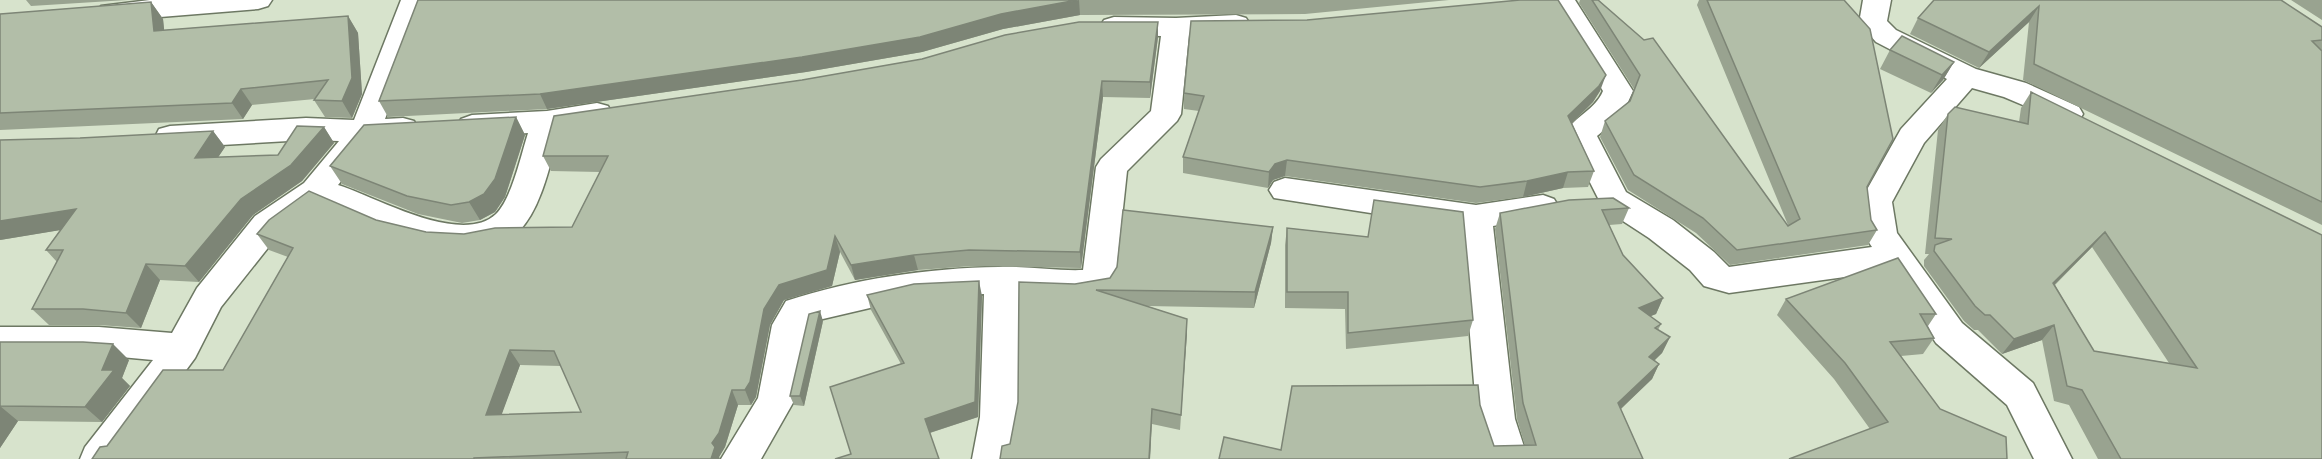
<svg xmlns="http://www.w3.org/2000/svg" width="2322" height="459" font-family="'Exo 2',sans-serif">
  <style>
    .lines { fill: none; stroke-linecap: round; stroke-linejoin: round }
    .street-casing { stroke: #6d7863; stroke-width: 3 }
    .street { fill: #fff; fill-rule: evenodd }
    .wall { fill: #99a390; fill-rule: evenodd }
    .shaded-wall { fill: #7d8576 }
    .building { fill: #b2bea8; stroke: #7d8576; stroke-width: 1.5; fill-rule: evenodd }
  </style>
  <rect width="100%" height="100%" fill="#d7e3cc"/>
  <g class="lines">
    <defs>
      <path id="street" d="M150,0H272L268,6L258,9L111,21L101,18L97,12L101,6Z
        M401,0H429L385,119L403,118L414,121L418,129L414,137L403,140L374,141L338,185C374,196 461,247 496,214C512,198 521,155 528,133L472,137L461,133L457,126L461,119L472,115L547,111L597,103L608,106L612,113L608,120L560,129C551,160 542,208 519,231C490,261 421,245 387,233C364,224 344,210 320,204L279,234L221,307L195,358L121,459H80L85,447L153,360L99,355H0V327H99L172,333L197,288L255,216L304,183L339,141L306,140L170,148L159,145L155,137L159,129L170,126L306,118L354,120Z
        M1547,0H1575L1633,91L1622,115L1597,136L1626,192L1673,220L1714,252L1729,267L1872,247L1864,235L1860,202L1901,129L1947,79L1876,42L1859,23L1863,0H1891L1887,21L1896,30L1976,69L2026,83L2079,107L2083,114L2079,121L2068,124L2004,97L1972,88L1924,143L1892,202L1897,233L1962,323L2033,383L2072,459H2034L2007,405L1936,343L1888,271L1729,293L1704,286L1690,270L1649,238L1603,208L1565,133C1575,116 1595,110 1603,91Z
        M1236,15L1246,18L1250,24L1246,30L1189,35L1181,114L1177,121L1127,171L1115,283L1110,292C1082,301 1048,297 1019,295L1018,417L1010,459H972L980,417L984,294L917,297L810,322L794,401L761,459H721L758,398L772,325L786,301C854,279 927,268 999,267C1027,266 1055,271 1083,270L1096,167L1101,159L1151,111L1161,36L1114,35L1104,32L1100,26L1104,20L1114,17L1176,18Z
        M1285,178L1476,205L1543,195L1554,199L1559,207L1554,215L1493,226L1515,419L1528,459H1490L1477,419L1461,227L1274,198L1269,190L1274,182Z"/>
    </defs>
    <!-- street casing -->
    <use href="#street" class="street-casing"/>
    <!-- street -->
    <use href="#street" class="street"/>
  </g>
  <!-- wall -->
  <path class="wall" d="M26,0H127L31,6Z
    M418,0H1449L1305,14L1080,15L1003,29L922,52L806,72L547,109L388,117L379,101Z
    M1580,0H1598L1788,226V225L1697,5L1699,0H1844L1871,220L1877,230L1868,245L1730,265L1696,233L1628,190L1600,137L1605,121L1630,101L1634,89L1579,3Z
    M1934,0L2322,27V225L2023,80L2029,22L1979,68L1910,34L1918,18Z
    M2291,0H2322V20Z
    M151,2L163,19L164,30L348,16L358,33L362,94L352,118L325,117L314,100L315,99L252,105L243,119L0,130V14Z
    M1307,20L1600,91L1593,102L1572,123L1594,171L1588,187L1563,188L1523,197L1476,203L1285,176L1273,180L1268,188L1183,173V157L1199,111L1184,109V93Z
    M1158,37L1150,98L1103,97L1081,268L972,266L918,270L855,280L840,252L832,286L784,300L770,325L756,397L751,405H738L725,447L719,457L720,459H92L107,446L223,370L288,257L269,250L257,234L376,220L426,232L464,234L572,227L600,172L551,171L543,156ZM520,365L561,366L581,412L501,415Z
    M1890,50L1954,62L1943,80L1931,93L1880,69Z
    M2031,92L2322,459H2098L2069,405L2054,401L2042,340L2002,354L1978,330H1974L1964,321L1924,266V260L1929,254H1925L1938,130L1948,114L2019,122L2021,108ZM2092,247L2169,363L2094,351L2055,285Z
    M516,117L525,135L505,197L495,212L480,220L462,223L418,214L342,184L330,166Z
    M324,127L334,143L302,181L253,215L199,282L160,280L141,328L99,325H49L32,309L57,262L46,250L60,230L0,240L80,138L213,131L225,147L218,157L278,155Z
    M1374,200L1473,320L1468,336L1346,349L1345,309L1285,308V245L1287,228L1368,237Z
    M1629,208L1622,224L1609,225L1623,255L1663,298L1656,314L1650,316L1661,324L1658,330L1670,337L1662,353L1655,360L1659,364L1652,379L1621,409L1643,459L1281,450L1480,405L1494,446H1525L1517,419L1495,229L1500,213Z
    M1273,227L1271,243L1254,308L1147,306L1187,319L1180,430L1152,424L1150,459H1000L1010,444L1075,284L1110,278Z
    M867,295L982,296L978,417L930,433L851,454L901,364L871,310Z
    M1786,299L1936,314L1928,326L1934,338L1923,354L1901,356L1940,409L1870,429L1834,379L1777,315Z
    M823,321L804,406L794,405L790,396Z
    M0,342L129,360L122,378L130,386L102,422L18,421L0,448Z"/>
  <!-- shaded-wall -->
  <path class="shaded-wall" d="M1079,0L1080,15L1003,29L922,52L806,72L547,109L540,94Z
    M151,2L163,19L166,47L154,31Z
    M2039,6L2029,22L1979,68L1989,52Z
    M348,16L358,33L362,94L352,118L342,101Z
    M1158,22V37L1150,98V82Z
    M1954,62L1943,80L1931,93L1942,75Z
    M1606,75L1600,91L1593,102L1563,132L1568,116Z
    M1102,81L1103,97L1081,268L1080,252Z
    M241,89L252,105L243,119L232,103Z
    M516,117L525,135L505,197L495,212L480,220L469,202Z
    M324,127L334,143L302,181L253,215L199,282L185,266L241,199Z
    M213,131L225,147L207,174L195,158Z
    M1287,160L1285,176L1273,180L1268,188L1269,172L1275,164Z
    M1568,172L1563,188L1523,197L1527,181Z
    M76,209L91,225L0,240V221Z
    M1273,227L1271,243L1254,308L1255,292Z
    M2105,232L2092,247L2041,298L2053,283Z
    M835,236L840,252L832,286L784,300L770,325L756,397L751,405L745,390L764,309L779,285Z
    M914,255L918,270L855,280L851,265Z
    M146,264L160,280L141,328L126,313Z
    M979,281L982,296L978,417L929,433L925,419Z
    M1663,298L1656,314L1632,324L1639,308Z
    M820,311L823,321L804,406L800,396Z
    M1187,319V334L1180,430L1181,415Z
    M2054,325L2042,340L2002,354L2014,339Z
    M1670,337L1662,353L1642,372L1649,357Z
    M113,344L129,360L122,378L130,386L102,422L85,407L102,370Z
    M510,350L520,365L496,430L486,415Z
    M1659,364L1652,379L1611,418L1618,403Z
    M732,390L738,405L725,447L719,457L720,459H711L712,443Z
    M0,406L18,421L0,448Z
    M1152,409L1150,459H1149Z"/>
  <!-- building -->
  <path class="building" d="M418,0H1077L1001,14L920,37L802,57L540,94L379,101Z
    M1520,0H1558L1606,75L1599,86L1568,116L1594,171L1568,172L1527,181L1480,187L1287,160L1275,164L1269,172L1183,157L1204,96L1184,93L1191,21L1307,20Z
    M1592,0H1598L1644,40L1653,38L1788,226L1800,219L1707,0H1844L1870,29L1893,139L1867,187L1871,220L1877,230L1737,250L1703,218L1634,175L1605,121L1630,101L1640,75Z
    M1934,0H2281L2322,27V40L2312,41L2322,51V202L2034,64L2039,6L1989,52L1918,18Z
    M151,2L154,31L348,16L352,78L342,101L314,100L328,80L241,89L232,103L0,113V14Z
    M1079,22H1158L1150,82L1102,81L1080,252L969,250L914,255L851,265L835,236L827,270L779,285L764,309L750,382L745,390H732L719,433L712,443L715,447L711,459H626L628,452L474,458V459H92L100,447L107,446L163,370H223L293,248L257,234L269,220L309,191L376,220L426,232L464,234L495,228L572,227L608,156H543L554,116L802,80L922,59L1005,35ZM510,350L554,351L581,412L486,415Z
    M1902,36L1954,62L1942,75L1890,50Z
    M2031,92L2322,235V459H2121L2082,390L2067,386L2054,325L2014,339L1990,315H1985L1975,306L1934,251L1935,245L1952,239L1935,238L1948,114L1955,107L2028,124ZM2105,232L2197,368L2094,351L2053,283Z
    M516,117L495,179L484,194L469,202L451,205L407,196L330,166L364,125Z
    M297,126L324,127L291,165L241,199L185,266L146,264L126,313L83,309H32L63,250H46L76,209L0,221V140L80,138L213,131L195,158L278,155Z
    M1613,198L1629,208L1602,210L1623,255L1663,298L1639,308L1661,324L1655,328L1670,337L1649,357L1659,364L1618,403L1643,459H1219L1224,437L1281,450L1292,386L1478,385L1480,405L1494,446L1536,445L1523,403L1500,213L1569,200Z
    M1374,200L1463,212L1473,320L1348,333V292H1287V228L1368,237Z
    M1123,210L1273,227L1255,292L1096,290L1187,319L1181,415L1152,409L1149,459H1000L1002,446L1010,444L1018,402L1019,282L1075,284L1110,278L1117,267Z
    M1898,258L1936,314H1920L1934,338L1890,342L1940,409L2006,437L2007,459H1789L1888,422L1845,363L1786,299Z
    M979,281L975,402L925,419L939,459H835L851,454L830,387L904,363L867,295L914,284Z
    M820,311L800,396H790L809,314Z
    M0,342H83L113,344L102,370H114L85,407L0,406Z"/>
</svg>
